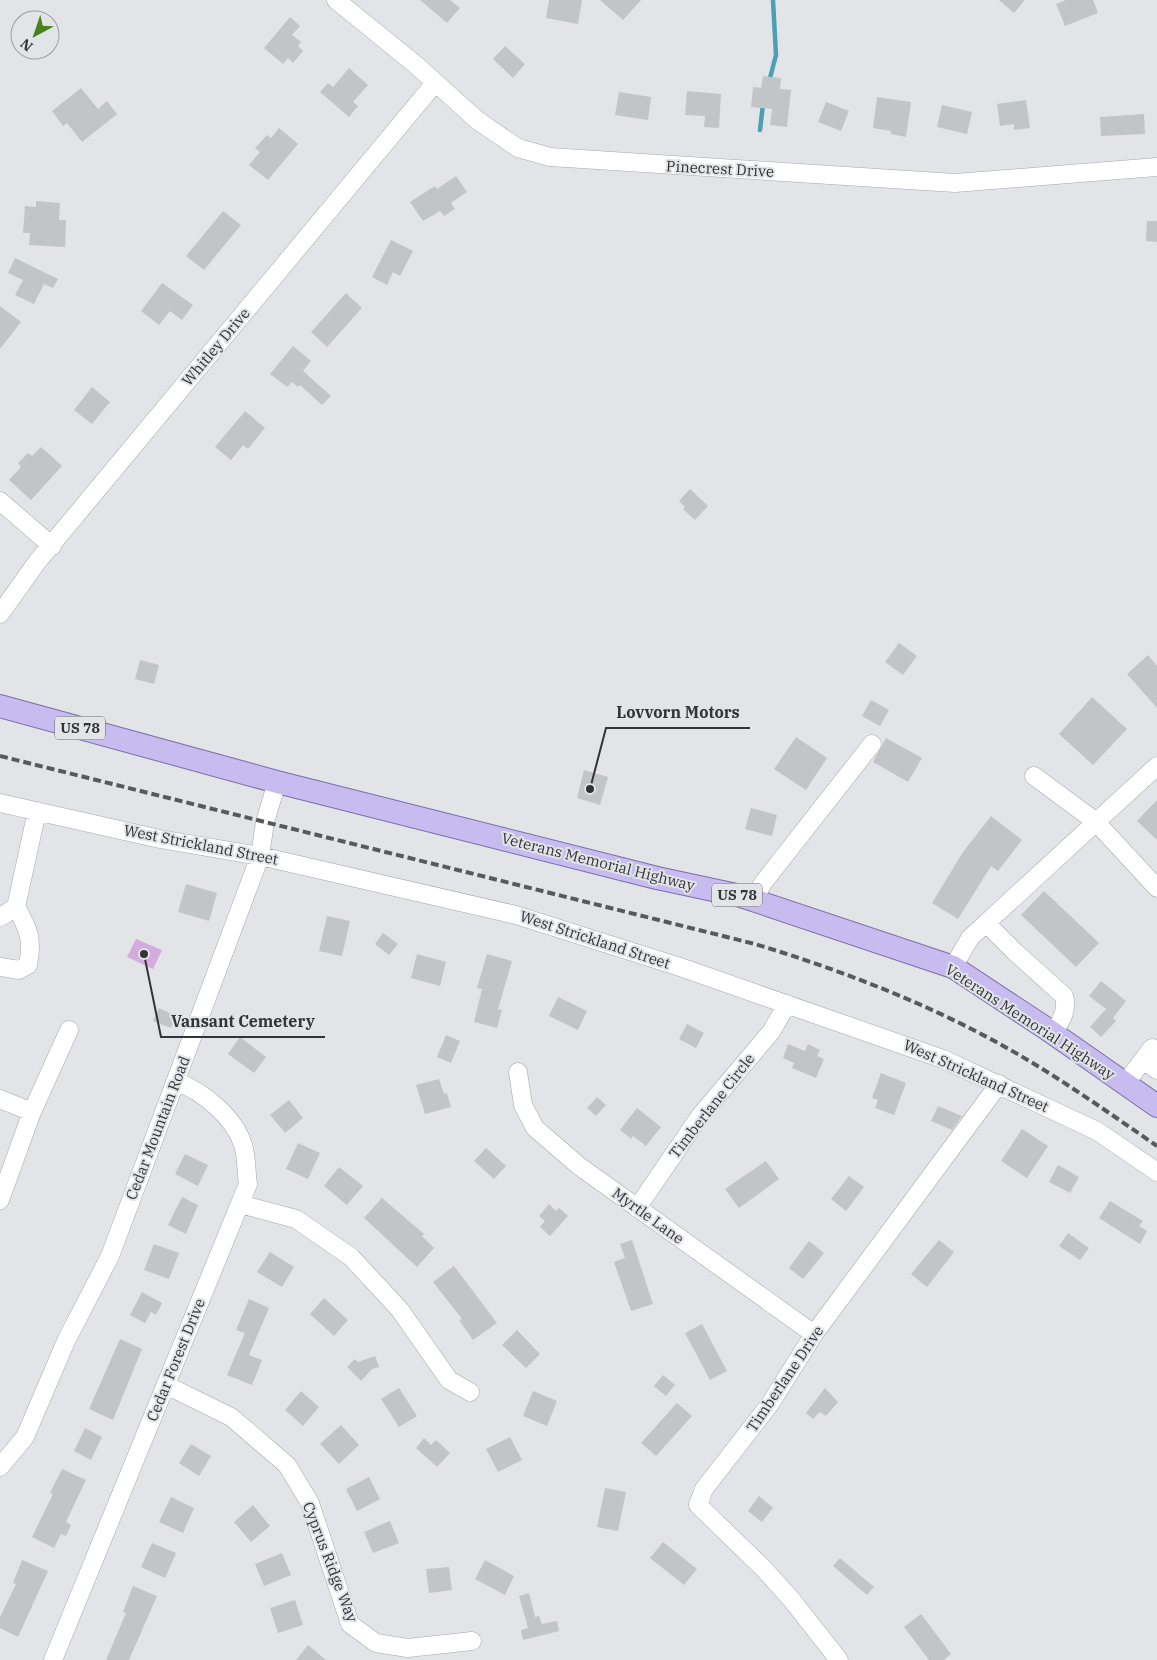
<svg xmlns="http://www.w3.org/2000/svg" width="1157" height="1660" font-family="'IBM Plex Serif',serif">
  <style>
    .green { fill: #d3abdd }
    .lines { fill: none; stroke-linecap: round; stroke-linejoin: round }
    .stream { stroke: #4da0b3; stroke-width: 4.5 }
    .building { fill: #c1c5c8 }
    .minor-casing { stroke: #a5a7ab; stroke-width: 19 }
    .major-casing { stroke: #7b6ea7; stroke-width: 24 }
    .minor { stroke: #fff; stroke-width: 18 }
    .major { stroke: #c7bbef; stroke-width: 22 }
    .rail { stroke: #58595c; stroke-width: 4; stroke-dasharray: 8 4; stroke-linecap: butt }
    .labels { text-anchor: middle; stroke-width: 4; stroke-linejoin: round; paint-order: stroke }
    .shield { fill: #e2e4e8; stroke: #68696b; stroke-width: 1 }
    .shield-label { font-size: 14px; font-weight: bold; fill: #333436 }
    .street-label { font-size: 15px; fill: #333436; stroke: #e2e4e8 }
    .leader { fill: none; stroke: #333436; stroke-width: 2 }
    .callout-dot { fill: #333436; stroke: #e2e4e8; stroke-width: 2 }
    .callout-label { font-size: 16px; text-anchor: middle; font-weight: bold; fill: #333436; stroke: #e2e4e8; stroke-width: 4; stroke-linejoin: round; paint-order: stroke }
  </style>
  <rect width="100%" height="100%" fill="#e2e4e8"/>
  <!-- green -->
  <path class="green" d="M136,939L162,950L153,969L127,957Z"/>
  <g class="lines">
    <!-- stream -->
    <path class="stream" d="M769,82L776,55L773,0
      M760,130L763,104"/>
  </g>
  <!-- building -->
  <path class="building" d="M420,0H450L460,8L447,23Z
    M549,0H582L578,24L546,18Z
    M600,0H641L623,20Z
    M999,0H1025L1014,13Z
    M1066,0H1093L1098,13L1065,26L1056,4Z
    M290,17L300,26L292,35L301,42L298,46L303,51L293,63L288,58L283,64L264,48Z
    M505,46L525,64L513,78L493,59Z
    M349,68L368,85L353,102L358,106L349,117L320,92L328,83L333,87Z
    M763,76L781,78L780,89L791,90L787,127L770,125L772,109L751,107L753,87L761,88Z
    M81,88L98,109L107,101L117,114L82,142L67,123L63,126L52,111Z
    M687,91L721,94L719,128L704,127L705,116L685,115Z
    M619,92L651,97L648,120L615,115Z
    M877,97L911,102L906,137L891,134V131L873,128Z
    M1026,100L1030,128L1014,130V124L1000,126L997,104Z
    M826,102L849,111L841,131L818,122Z
    M942,105L972,112L967,134L937,127Z
    M1144,114L1145,134L1101,136L1100,117Z
    M279,128L298,144L268,180L249,165L260,152L255,148L267,135L271,138Z
    M456,176L467,192L451,203L455,209L444,216L440,211L423,221L410,202L435,186L437,189Z
    M36,201L60,203L59,220H66L65,247L29,245L30,233H23L25,206L36,207Z
    M223,211L241,225L204,270L186,256Z
    M1147,221H1157V242L1146,241Z
    M391,240L413,251L400,276L393,272L387,285L372,277Z
    M15,258L58,279L53,288L44,284L34,304L15,295L23,280L8,273Z
    M162,283L193,305L182,320L170,311L159,325L141,311Z
    M346,293L362,308L327,347L311,332Z
    M0,306L21,322L0,349Z
    M293,346L311,361L303,371L331,396L322,405L300,385L298,387L292,382L287,387L270,374Z
    M92,387L110,402L92,424L74,410Z
    M245,411L265,428L248,449L243,445L231,460L215,447Z
    M41,447L62,466L31,500L9,480L21,467L18,463L28,453L32,456Z
    M690,489L708,506L695,520L683,509L685,507L679,501Z
    M899,643L917,656L903,675L885,662Z
    M1148,655L1157,666V708L1127,674Z
    M140,660L159,665L154,684L135,679Z
    M1092,697L1127,729L1093,765L1059,734Z
    M871,700L889,710L880,726L862,716Z
    M796,737L827,758L806,790L774,769Z
    M886,738L922,758L908,782L873,762Z
    M584,770L608,777L600,805L577,798Z
    M1157,800V840L1137,821Z
    M751,808L777,815L772,836L745,829Z
    M991,816L1022,840L998,871L991,866L958,919L932,903L963,852Z
    M186,884L217,893L209,921L178,912Z
    M1044,891L1099,943L1076,967L1021,915Z
    M327,916L350,921L342,956L319,951Z
    M383,933L398,944L389,955L375,944Z
    M417,954L446,962L440,986L411,978Z
    M487,954L512,961L498,1009L502,1010L497,1028L474,1022L482,989L477,988Z
    M1101,981L1126,1001L1113,1018L1116,1021L1101,1037L1090,1027L1106,1009L1089,996Z
    M558,997L587,1011L578,1030L549,1016Z
    M159,1008L176,1016L171,1028L153,1021Z
    M687,1024L704,1033L696,1048L679,1039Z
    M446,1035L460,1041L451,1063L437,1057Z
    M240,1037L266,1057L254,1073L228,1054Z
    M788,1044L805,1051L808,1044L820,1050L817,1056L824,1059L816,1078L792,1068L794,1063L783,1058Z
    M881,1073L906,1083L894,1115L875,1108L878,1100L872,1098Z
    M439,1079L444,1094L447,1093L451,1107L425,1114L416,1085Z
    M597,1097L606,1105L596,1116L587,1108Z
    M289,1100L303,1118L285,1133L270,1115Z
    M938,1106L962,1116L952,1130L931,1121Z
    M637,1108L661,1127L646,1146L633,1136L631,1139L620,1130Z
    M1022,1129L1048,1146L1027,1178L1001,1161Z
    M298,1143L320,1153L308,1179L286,1169Z
    M486,1148L506,1166L494,1179L474,1161Z
    M185,1154L208,1165L198,1186L175,1174Z
    M766,1161L779,1179L739,1208L725,1189Z
    M1058,1165L1079,1177L1070,1193L1049,1182Z
    M339,1167L363,1186L347,1205L324,1186Z
    M849,1176L864,1187L846,1211L831,1199Z
    M182,1197L198,1205L186,1234L168,1225Z
    M382,1198L424,1234L422,1236L434,1248L417,1267L364,1218Z
    M1110,1201L1143,1221L1139,1226L1147,1231L1140,1244L1099,1218Z
    M549,1204L556,1211L559,1208L568,1216L550,1236L540,1227L545,1221L539,1216Z
    M1068,1233L1089,1248L1080,1260L1059,1246Z
    M632,1240L653,1304L631,1311L614,1262L625,1258L620,1244Z
    M939,1240L954,1252L927,1287L911,1274Z
    M809,1241L824,1253L803,1279L789,1268Z
    M154,1244L179,1253L169,1279L144,1270Z
    M270,1252L294,1267L282,1287L257,1272Z
    M454,1266L497,1323L473,1340L459,1320L462,1319L433,1282Z
    M142,1292L162,1303L156,1315L151,1312L145,1323L130,1315Z
    M324,1298L348,1320L334,1336L310,1314Z
    M249,1299L269,1308L249,1355L262,1360L252,1385L227,1375L245,1333L236,1330Z
    M702,1324L727,1371L710,1380L685,1333Z
    M517,1330L540,1354L526,1368L502,1345Z
    M120,1339L142,1349L113,1420L89,1409Z
    M375,1356L379,1367L372,1369L361,1381L347,1367L355,1359L358,1362Z
    M663,1375L675,1385L666,1396L654,1386Z
    M399,1388L417,1416L399,1427L381,1399Z
    M825,1388L838,1402L826,1416L820,1412L813,1419L806,1413Z
    M301,1391L319,1407L303,1426L285,1410Z
    M533,1391L557,1401L547,1426L523,1416Z
    M677,1403L692,1416L656,1456L641,1443Z
    M341,1425L359,1445L339,1464L320,1444Z
    M85,1428L102,1437L91,1460L74,1451Z
    M510,1437L522,1460L498,1472L486,1449Z
    M424,1438L431,1445L436,1440L450,1453L437,1467L416,1448Z
    M191,1444L211,1456L199,1476L179,1463Z
    M62,1469L86,1480L66,1522L71,1525L66,1536L61,1534L54,1548L32,1537L53,1494L50,1493Z
    M369,1477L380,1499L357,1511L346,1489Z
    M605,1488L626,1492L618,1531L597,1527Z
    M759,1496L773,1508L762,1522L748,1511Z
    M171,1497L194,1508L183,1533L159,1522Z
    M253,1505L270,1526L251,1542L234,1522Z
    M390,1521L399,1543L373,1553L364,1532Z
    M663,1542L697,1569L684,1585L650,1558Z
    M152,1543L176,1553L165,1578L141,1567Z
    M282,1553L291,1575L264,1586L255,1564Z
    M840,1558L874,1587L867,1595L833,1566Z
    M22,1560L48,1571L18,1637L0,1628V1617L16,1584L13,1583Z
    M485,1560L514,1576L505,1595L475,1579Z
    M449,1567L452,1590L429,1593L426,1569Z
    M133,1586L157,1596L129,1660H106L126,1613L123,1612Z
    M529,1593L535,1617L539,1616L542,1624L557,1621L559,1631L523,1640L521,1630L528,1628L519,1596Z
    M295,1600L303,1625L278,1633L270,1608Z
    M921,1614L951,1654L944,1660H929L904,1627Z
    M308,1645L326,1660H296Z"/>
  <g class="lines">
    <defs>
      <path id="minor" d="M336,0L416,65L477,120L518,148L550,157L955,183L1157,167
        M0,501L52,546
        M0,614L37,562L435,83
        M1034,776L1095,821L1157,888
        M0,803L160,839L260,856L516,915L680,967L943,1059L1097,1131L1157,1172
        M753,900L763,883L872,744
        M0,917L16,907
        M986,923L1015,952L1064,996C1068,1011 1061,1021 1053,1033
        M0,967L19,970L28,965C33,939 29,930 16,907L37,811
        M953,967L970,938L1157,766
        M1143,1060L1157,1070
        M518,1072L523,1105L535,1128L579,1166L814,1334
        M1125,1084L1152,1048L1157,1051
        M0,1099L32,1112
        M0,1200L32,1112L69,1030
        M240,1204L296,1219L351,1257L400,1310L449,1380L470,1392
        M637,1208L700,1116L771,1032L787,1004
        M166,1385L231,1417L287,1465L310,1503L350,1624L376,1643L408,1648L472,1641
        M0,1467L25,1437L66,1341L110,1256L260,856L265,822L277,782
        M53,1660L248,1184C246,1172 247,1157 243,1145C235,1118 202,1090 176,1082
        M839,1660L791,1599L763,1568L698,1505L704,1489L770,1404L814,1334L999,1084"/>
      <path id="major" d="M0,706L277,782L657,878L741,896L953,967L1044,1027L1157,1106"/>
    </defs>
    <!-- minor casing -->
    <use href="#minor" class="minor-casing"/>
    <!-- major casing -->
    <use href="#major" class="major-casing"/>
    <!-- minor -->
    <use href="#minor" class="minor"/>
    <!-- major -->
    <use href="#major" class="major"/>
    <!-- rail -->
    <path class="rail" d="M0,756L755,944C850,973 945,1010 1031,1062C1074,1088 1115,1117 1157,1146"/>
  </g>
  <g class="labels">
    <!-- shield labels -->
    <g class="shield">
      <rect x="55" y="716.5" width="50" height="23" rx="4"/>
      <rect x="712" y="883.5" width="50" height="23" rx="4"/>
    </g>
    <g class="shield-label">
      <text x="80" y="733">US 78</text>
      <text x="737" y="900">US 78</text>
    </g>
    <!-- street labels -->
    <g class="street-label">
      <text transform="translate(720 169) rotate(3)" y="5">Pinecrest Drive</text>
      <text transform="translate(216 347) rotate(-50)" y="5">Whitley Drive</text>
      <text transform="translate(201 845) rotate(11)" y="5">West Strickland Street</text>
      <text transform="translate(598 862) rotate(14)" y="5">Veterans Memorial Highway</text>
      <text transform="translate(595 940) rotate(18)" y="5">West Strickland Street</text>
      <text transform="translate(1030 1022) rotate(33)" y="5">Veterans Memorial Highway</text>
      <text transform="translate(976 1076) rotate(24)" y="5">West Strickland Street</text>
      <text transform="translate(712 1106) rotate(-52)" y="5">Timberlane Circle</text>
      <text transform="translate(158 1128) rotate(-69)" y="5">Cedar Mountain Road</text>
      <text transform="translate(648 1216) rotate(36)" y="5">Myrtle Lane</text>
      <text transform="translate(176 1360) rotate(-68)" y="5">Cedar Forest Drive</text>
      <text transform="translate(785 1379) rotate(-56)" y="5">Timberlane Drive</text>
      <text transform="translate(330 1562) rotate(69)" y="5">Cyprus Ridge Way</text>
    </g>
  </g>
  <!-- callouts -->
  <path class="leader" d="M590 789L606 728H750M144 954L161 1037H325"/>
  <g class="callout-dot">
    <circle cx="590" cy="789" r="5"/>
    <circle cx="144" cy="954" r="5"/>
  </g>
  <g class="callout-label">
    <text x="678" y="718">Lovvorn Motors</text>
    <text x="243" y="1027">Vansant Cemetery</text>
  </g>
  <!-- north arrow -->
  <g transform="translate(35 35) rotate(220)"><circle r="24" fill="#e2e4e8" stroke="#9c9ea1"/>
  <path d="M0-4L9 19L0 12L-9 19Z" fill="#49831f"/>
  <text y="-8" font-size="14" font-weight="bold" text-anchor="middle" fill="#333436">N</text>
  </g>
</svg>
